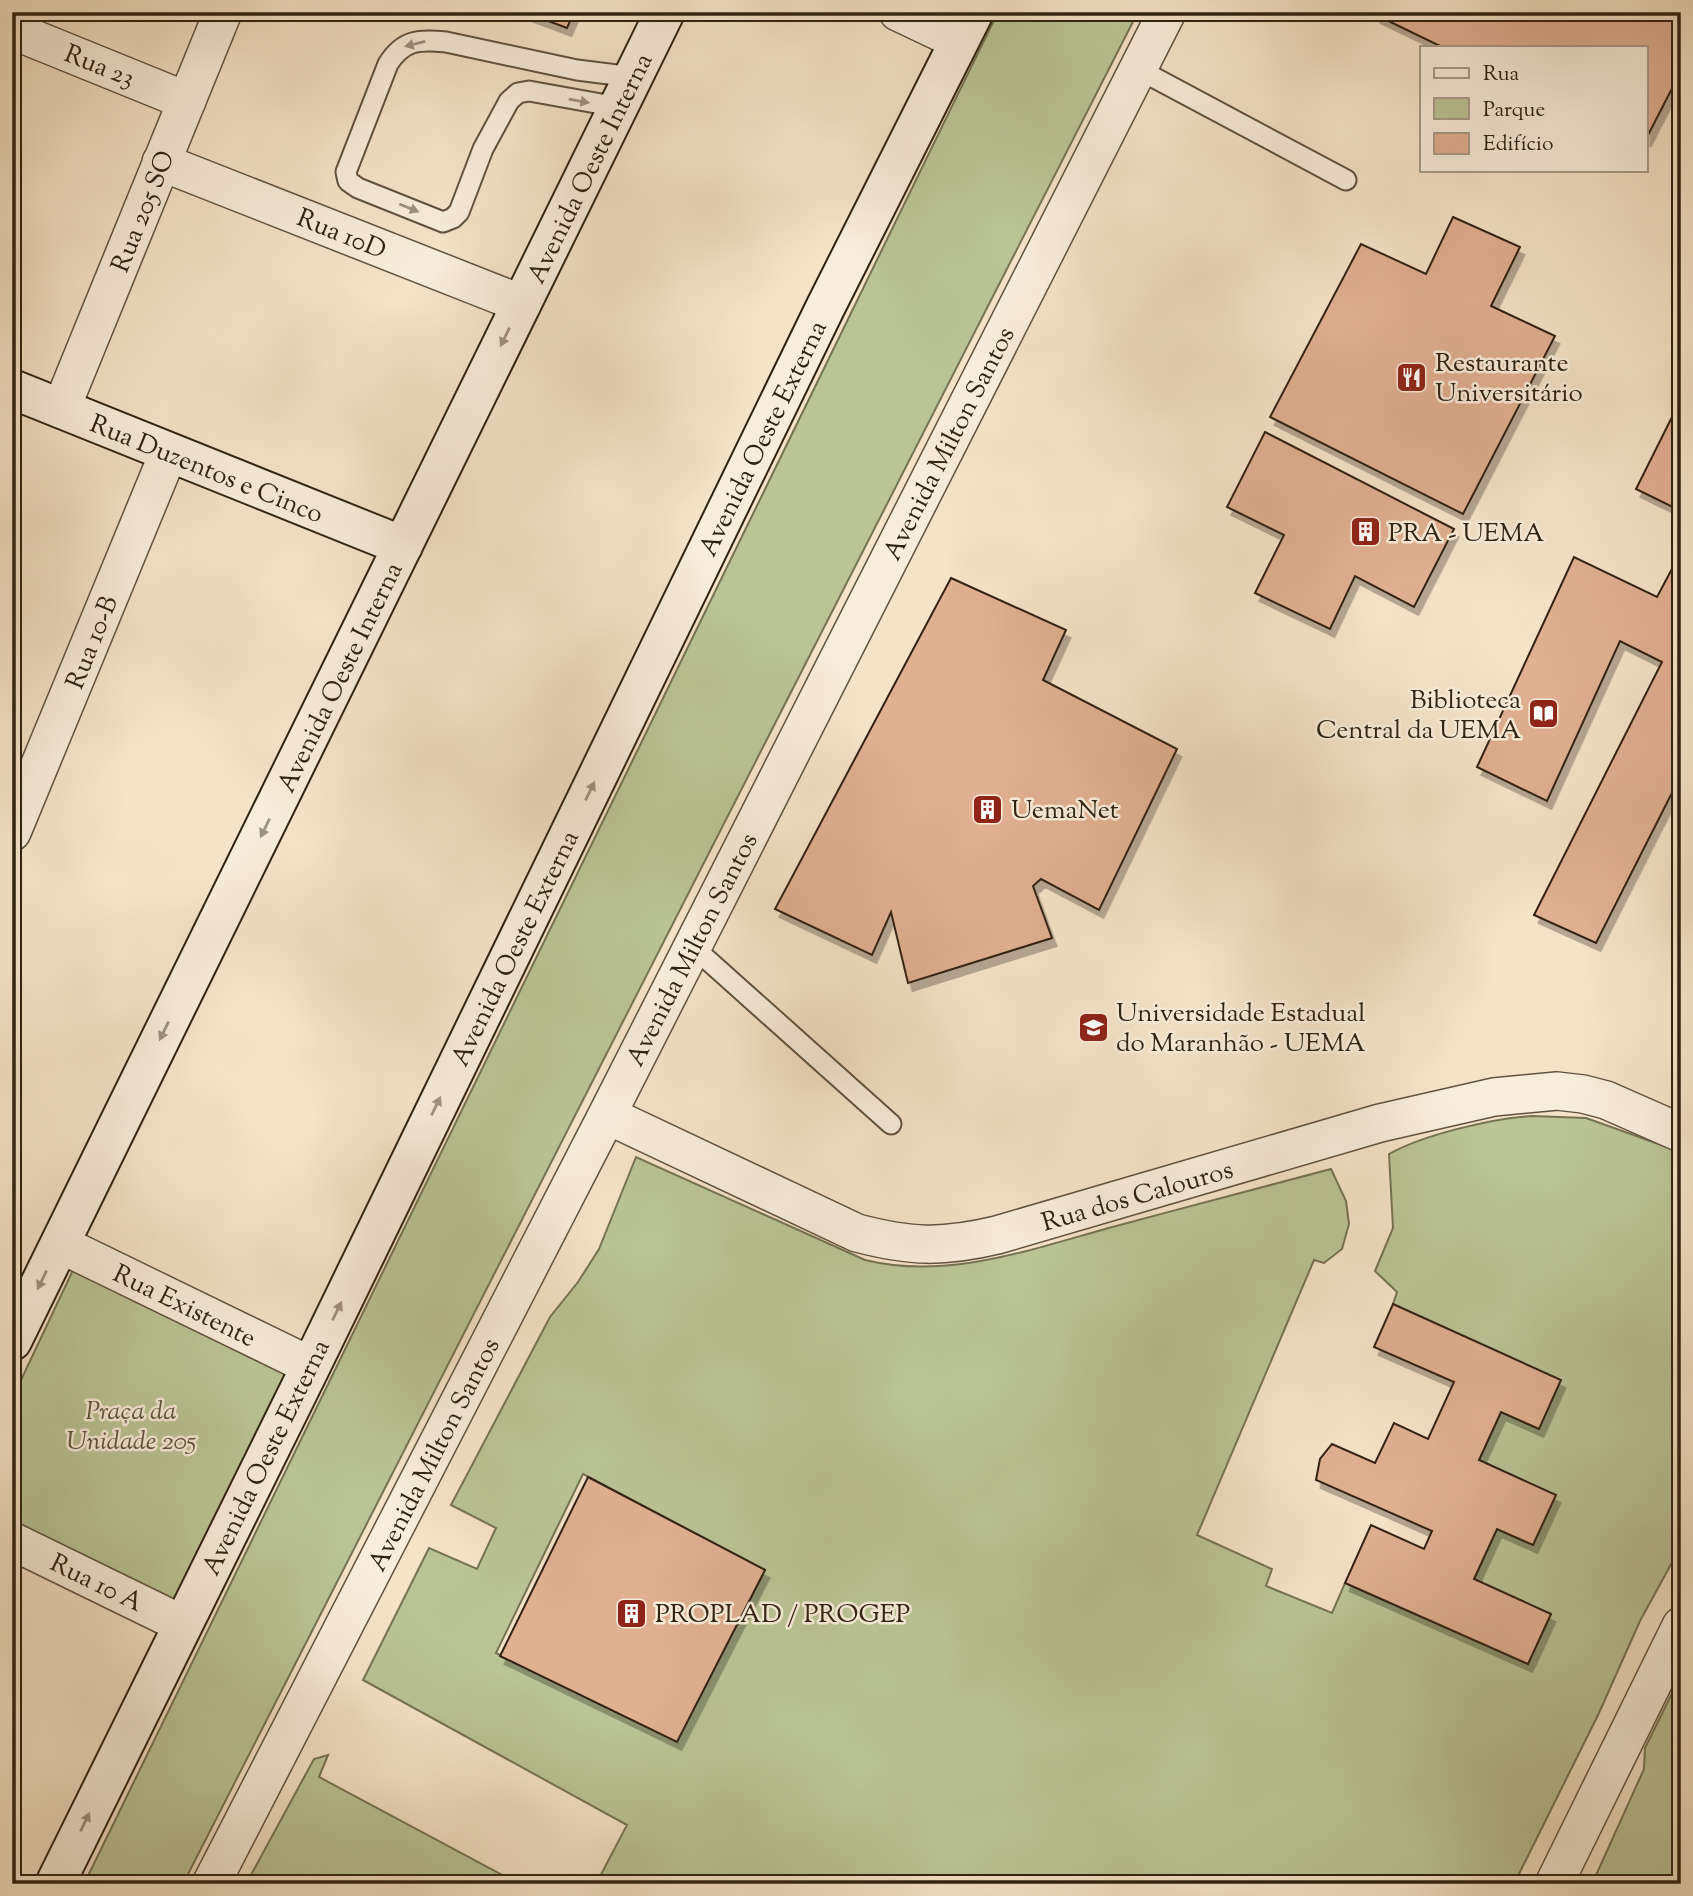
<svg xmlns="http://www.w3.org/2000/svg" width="1693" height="1896" font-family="'Sorts Mill Goudy',serif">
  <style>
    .green { fill: #bac497; stroke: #757354; stroke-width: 2; fill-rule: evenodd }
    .building { fill: #e1af92; stroke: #302212; stroke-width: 2; filter: url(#shadow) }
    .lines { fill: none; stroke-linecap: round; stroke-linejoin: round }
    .lane-casing { stroke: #615240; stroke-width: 23 }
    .street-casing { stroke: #615240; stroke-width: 40 }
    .secondary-casing { stroke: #302212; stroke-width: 42 }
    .lane { stroke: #f8eddb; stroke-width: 19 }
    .street { stroke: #f8eddb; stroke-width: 37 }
    .secondary { stroke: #f8eddb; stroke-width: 38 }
    .oneway { fill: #9e9281 }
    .labels { text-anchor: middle; stroke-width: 5; stroke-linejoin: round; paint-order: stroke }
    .street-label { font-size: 26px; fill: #302212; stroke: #f8eddb }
    .poi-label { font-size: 26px; fill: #302212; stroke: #f8eddb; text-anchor: start }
    .park-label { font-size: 26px; font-style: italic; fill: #59533a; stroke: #f8eddb }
  </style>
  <defs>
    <filter id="shadow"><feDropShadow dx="4.5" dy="8" stdDeviation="0" flood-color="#0004"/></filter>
  </defs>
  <rect width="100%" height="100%" fill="#f5e3c8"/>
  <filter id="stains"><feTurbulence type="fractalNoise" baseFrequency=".00286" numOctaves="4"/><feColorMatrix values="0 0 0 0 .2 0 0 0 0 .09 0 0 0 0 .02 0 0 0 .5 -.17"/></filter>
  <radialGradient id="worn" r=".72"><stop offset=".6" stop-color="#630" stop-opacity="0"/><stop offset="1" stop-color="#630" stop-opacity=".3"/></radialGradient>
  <!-- green -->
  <path class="green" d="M998,12H1138L183,1884H84Z
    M1532,1116L1586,1118L1681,1152V1546L1640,1621L1599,1713L1514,1884H596L627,1825L363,1680L429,1548L477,1569L496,1528L451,1505L550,1317L578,1282L599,1249L636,1157L865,1260C950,1281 1037,1247 1120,1225C1190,1206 1260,1188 1331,1169L1346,1201L1349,1224L1342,1249L1324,1263L1314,1260L1197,1535L1272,1569L1266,1586L1332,1613L1345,1583L1528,1664L1551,1614L1474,1579L1497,1529L1533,1545L1555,1495L1479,1460L1501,1412L1539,1429L1393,1304L1397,1292L1375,1271L1393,1228L1389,1154C1423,1135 1493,1118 1532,1116ZM583,1474L765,1570L677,1741L496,1653Z
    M74,1268L287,1370L175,1604L12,1527V1399Z
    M1681,1675V1884H1592L1644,1769L1645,1748Z
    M328,1755L319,1777L519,1884H246L314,1759Z"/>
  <!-- building -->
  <path class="building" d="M524,12H574L567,28Z
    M1378,12H1681V71L1646,139V47H1442L1376,15Z
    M1453,217L1520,247L1491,306L1555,336L1463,514L1270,417L1361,244L1426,274Z
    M1675,411L1681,413V511L1636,489Z
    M1265,432L1454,529L1414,607L1355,576L1330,629L1255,593L1284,535L1227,507Z
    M1681,552V775L1596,943L1534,915L1662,662L1620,641L1547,801L1477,767L1574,557L1657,597Z
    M951,578L1066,630L1043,680L1177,749L1099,910L1041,879L1033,886L1052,938L908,983L891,912L872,955L775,909Z
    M1393,1304L1561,1380L1539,1429L1501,1412L1479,1460L1556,1495L1533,1545L1497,1529L1474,1579L1551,1614L1528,1664L1345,1583L1371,1525L1424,1549L1432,1531L1316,1480L1320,1459L1332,1444L1375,1463L1394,1423L1428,1439L1454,1382L1374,1347Z
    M588,1477L765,1570L677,1742L500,1656Z"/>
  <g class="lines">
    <defs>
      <path id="lane" d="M1138,69L1346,180
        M618,107L529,91L518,93L509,101L483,149L459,212L453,218L443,222L358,188L348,181L346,172L388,64C403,40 419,39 446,42L577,70L633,77
        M692,946L891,1124"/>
      <path id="street" d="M898,12L959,41
        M12,30L187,101
        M161,162L522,304
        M61,409L223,12
        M12,832L169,452
        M607,1115L857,1233C911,1247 942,1248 997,1235L1380,1123L1494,1097L1557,1091L1583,1094L1606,1100L1681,1133
        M60,1244L311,1366
        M12,1541L182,1624
        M211,1884L607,1115L1167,12
        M1554,1884L1681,1626"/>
      <path id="secondary" d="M12,389L403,546
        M12,1341L665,12
        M55,1884L311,1366L825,308L974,12"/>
    </defs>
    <!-- lane casing -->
    <use href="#lane" class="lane-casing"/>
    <!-- street casing -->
    <use href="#street" class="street-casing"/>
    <!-- secondary casing -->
    <use href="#secondary" class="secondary-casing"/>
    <!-- lane -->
    <use href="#lane" class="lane"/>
    <!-- street -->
    <use href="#street" class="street"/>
    <!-- secondary -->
    <use href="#secondary" class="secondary"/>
  </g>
  <!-- one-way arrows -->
  <defs><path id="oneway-solid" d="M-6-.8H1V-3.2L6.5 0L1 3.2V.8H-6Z" transform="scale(1.75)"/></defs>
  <g class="oneway">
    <use href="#oneway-solid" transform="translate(415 44) rotate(166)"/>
    <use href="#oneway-solid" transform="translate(579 101) rotate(10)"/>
    <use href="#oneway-solid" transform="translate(409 208) rotate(22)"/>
    <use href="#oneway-solid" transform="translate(505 337) rotate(116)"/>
    <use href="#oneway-solid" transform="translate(590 791) rotate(-64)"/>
    <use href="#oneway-solid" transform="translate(265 828) rotate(116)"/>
    <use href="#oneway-solid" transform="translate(164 1031) rotate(116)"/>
    <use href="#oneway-solid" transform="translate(436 1106) rotate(-64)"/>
    <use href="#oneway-solid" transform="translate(42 1280) rotate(116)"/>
    <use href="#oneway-solid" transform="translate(337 1311) rotate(-64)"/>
    <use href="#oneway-solid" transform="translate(85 1822) rotate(-64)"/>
  </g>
  <!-- icons -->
  <defs>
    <symbol id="restaurant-square" viewBox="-11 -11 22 22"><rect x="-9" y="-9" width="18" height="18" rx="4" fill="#8f2418" stroke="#f8eddb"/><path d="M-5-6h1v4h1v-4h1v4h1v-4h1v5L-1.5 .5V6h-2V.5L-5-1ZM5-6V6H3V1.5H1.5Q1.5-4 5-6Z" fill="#fff"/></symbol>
    <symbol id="building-square" viewBox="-11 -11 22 22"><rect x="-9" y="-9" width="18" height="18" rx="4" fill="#8f2418" stroke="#f8eddb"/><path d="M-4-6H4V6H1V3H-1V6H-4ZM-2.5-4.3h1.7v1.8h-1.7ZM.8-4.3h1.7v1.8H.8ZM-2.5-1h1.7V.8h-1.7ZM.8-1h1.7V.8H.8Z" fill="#fff"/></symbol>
    <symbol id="library-square" viewBox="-11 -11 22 22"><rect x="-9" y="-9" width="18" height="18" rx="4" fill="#8f2418" stroke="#f8eddb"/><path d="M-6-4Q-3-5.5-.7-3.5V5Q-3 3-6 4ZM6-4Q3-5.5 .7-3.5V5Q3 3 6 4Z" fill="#fff"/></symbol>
    <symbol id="university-square" viewBox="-11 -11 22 22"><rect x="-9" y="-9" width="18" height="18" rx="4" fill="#8f2418" stroke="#f8eddb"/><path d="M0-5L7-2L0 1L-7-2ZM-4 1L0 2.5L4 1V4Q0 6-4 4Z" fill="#fff"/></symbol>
  </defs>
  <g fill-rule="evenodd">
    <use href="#restaurant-square" x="1394" y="360" width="35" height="35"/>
    <use href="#building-square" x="1348" y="514" width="35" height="35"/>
    <use href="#library-square" x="1526" y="696" width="35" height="35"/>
    <use href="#building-square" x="970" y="792" width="35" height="35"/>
    <use href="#university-square" x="1076" y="1010" width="35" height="35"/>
    <use href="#building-square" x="614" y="1596" width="35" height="35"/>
  </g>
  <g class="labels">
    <!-- street labels -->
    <g class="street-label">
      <text transform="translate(100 65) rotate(22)" y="9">Rua 23</text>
      <text transform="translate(589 168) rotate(-64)" y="9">Avenida Oeste Interna</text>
      <text transform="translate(142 211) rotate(-68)" y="9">Rua 205 SO</text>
      <text transform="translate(342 233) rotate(22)" y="9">Rua 10D</text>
      <text transform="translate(762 438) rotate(-64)" y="9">Avenida Oeste Externa</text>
      <text transform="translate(948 443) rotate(-63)" y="9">Avenida Milton Santos</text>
      <text transform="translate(207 468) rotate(22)" y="9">Rua Duzentos e Cinco</text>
      <text transform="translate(91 642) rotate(-68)" y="9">Rua 10-B</text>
      <text transform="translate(339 677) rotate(-64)" y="9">Avenida Oeste Interna</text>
      <text transform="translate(514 948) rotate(-64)" y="9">Avenida Oeste Externa</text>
      <text transform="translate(691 949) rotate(-63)" y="9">Avenida Milton Santos</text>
      <text transform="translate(1137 1195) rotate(-16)" y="9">Rua dos Calouros</text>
      <text transform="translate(185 1305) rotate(26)" y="9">Rua Existente</text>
      <text transform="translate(433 1454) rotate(-63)" y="9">Avenida Milton Santos</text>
      <text transform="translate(265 1457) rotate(-64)" y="9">Avenida Oeste Externa</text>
      <text transform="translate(97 1582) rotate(26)" y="9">Rua 10 A</text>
    </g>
    <!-- poi labels -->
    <g class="poi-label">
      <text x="1435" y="371">Restaurante<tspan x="1435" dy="30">Universitário</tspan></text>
      <text x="1388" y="541">PRA - UEMA</text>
      <text x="1521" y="708" text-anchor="end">Biblioteca<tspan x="1521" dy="30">Central da UEMA</tspan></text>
      <text x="1011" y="818">UemaNet</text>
      <text x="1116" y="1021">Universidade Estadual<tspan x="1116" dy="30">do Maranhão - UEMA</tspan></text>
      <text x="655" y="1622">PROPLAD / PROGEP</text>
    </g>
    <!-- park labels -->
    <g class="park-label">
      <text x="131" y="1419">Praça da<tspan x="131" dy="30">Unidade 205</tspan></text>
    </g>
  </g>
  <!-- margin -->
  <rect width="1693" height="1896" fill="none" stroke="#f5e3c8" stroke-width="42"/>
  <rect x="14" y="14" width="1665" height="1868" fill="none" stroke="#302212" stroke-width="3.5"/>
  <rect x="21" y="21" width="1651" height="1854" fill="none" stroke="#302212" stroke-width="2"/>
  <!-- legend -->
  <rect x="1420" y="46" width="228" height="126" fill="#f8eddb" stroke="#a89c8b" stroke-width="2"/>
  <rect x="1434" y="68" width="35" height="10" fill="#f8eddb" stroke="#a89c8b" stroke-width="2"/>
  <text x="1483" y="80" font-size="21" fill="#302212">Rua</text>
  <rect x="1434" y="98" width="35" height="21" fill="#bac497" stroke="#a89c8b" stroke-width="2"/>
  <text x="1483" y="116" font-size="21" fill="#302212">Parque</text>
  <rect x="1434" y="133" width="35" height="21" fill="#e1af92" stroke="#a89c8b" stroke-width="2"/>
  <text x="1483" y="150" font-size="21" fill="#302212">Edifício</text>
  <rect width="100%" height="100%" filter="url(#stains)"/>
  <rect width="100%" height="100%" fill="url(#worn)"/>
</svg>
